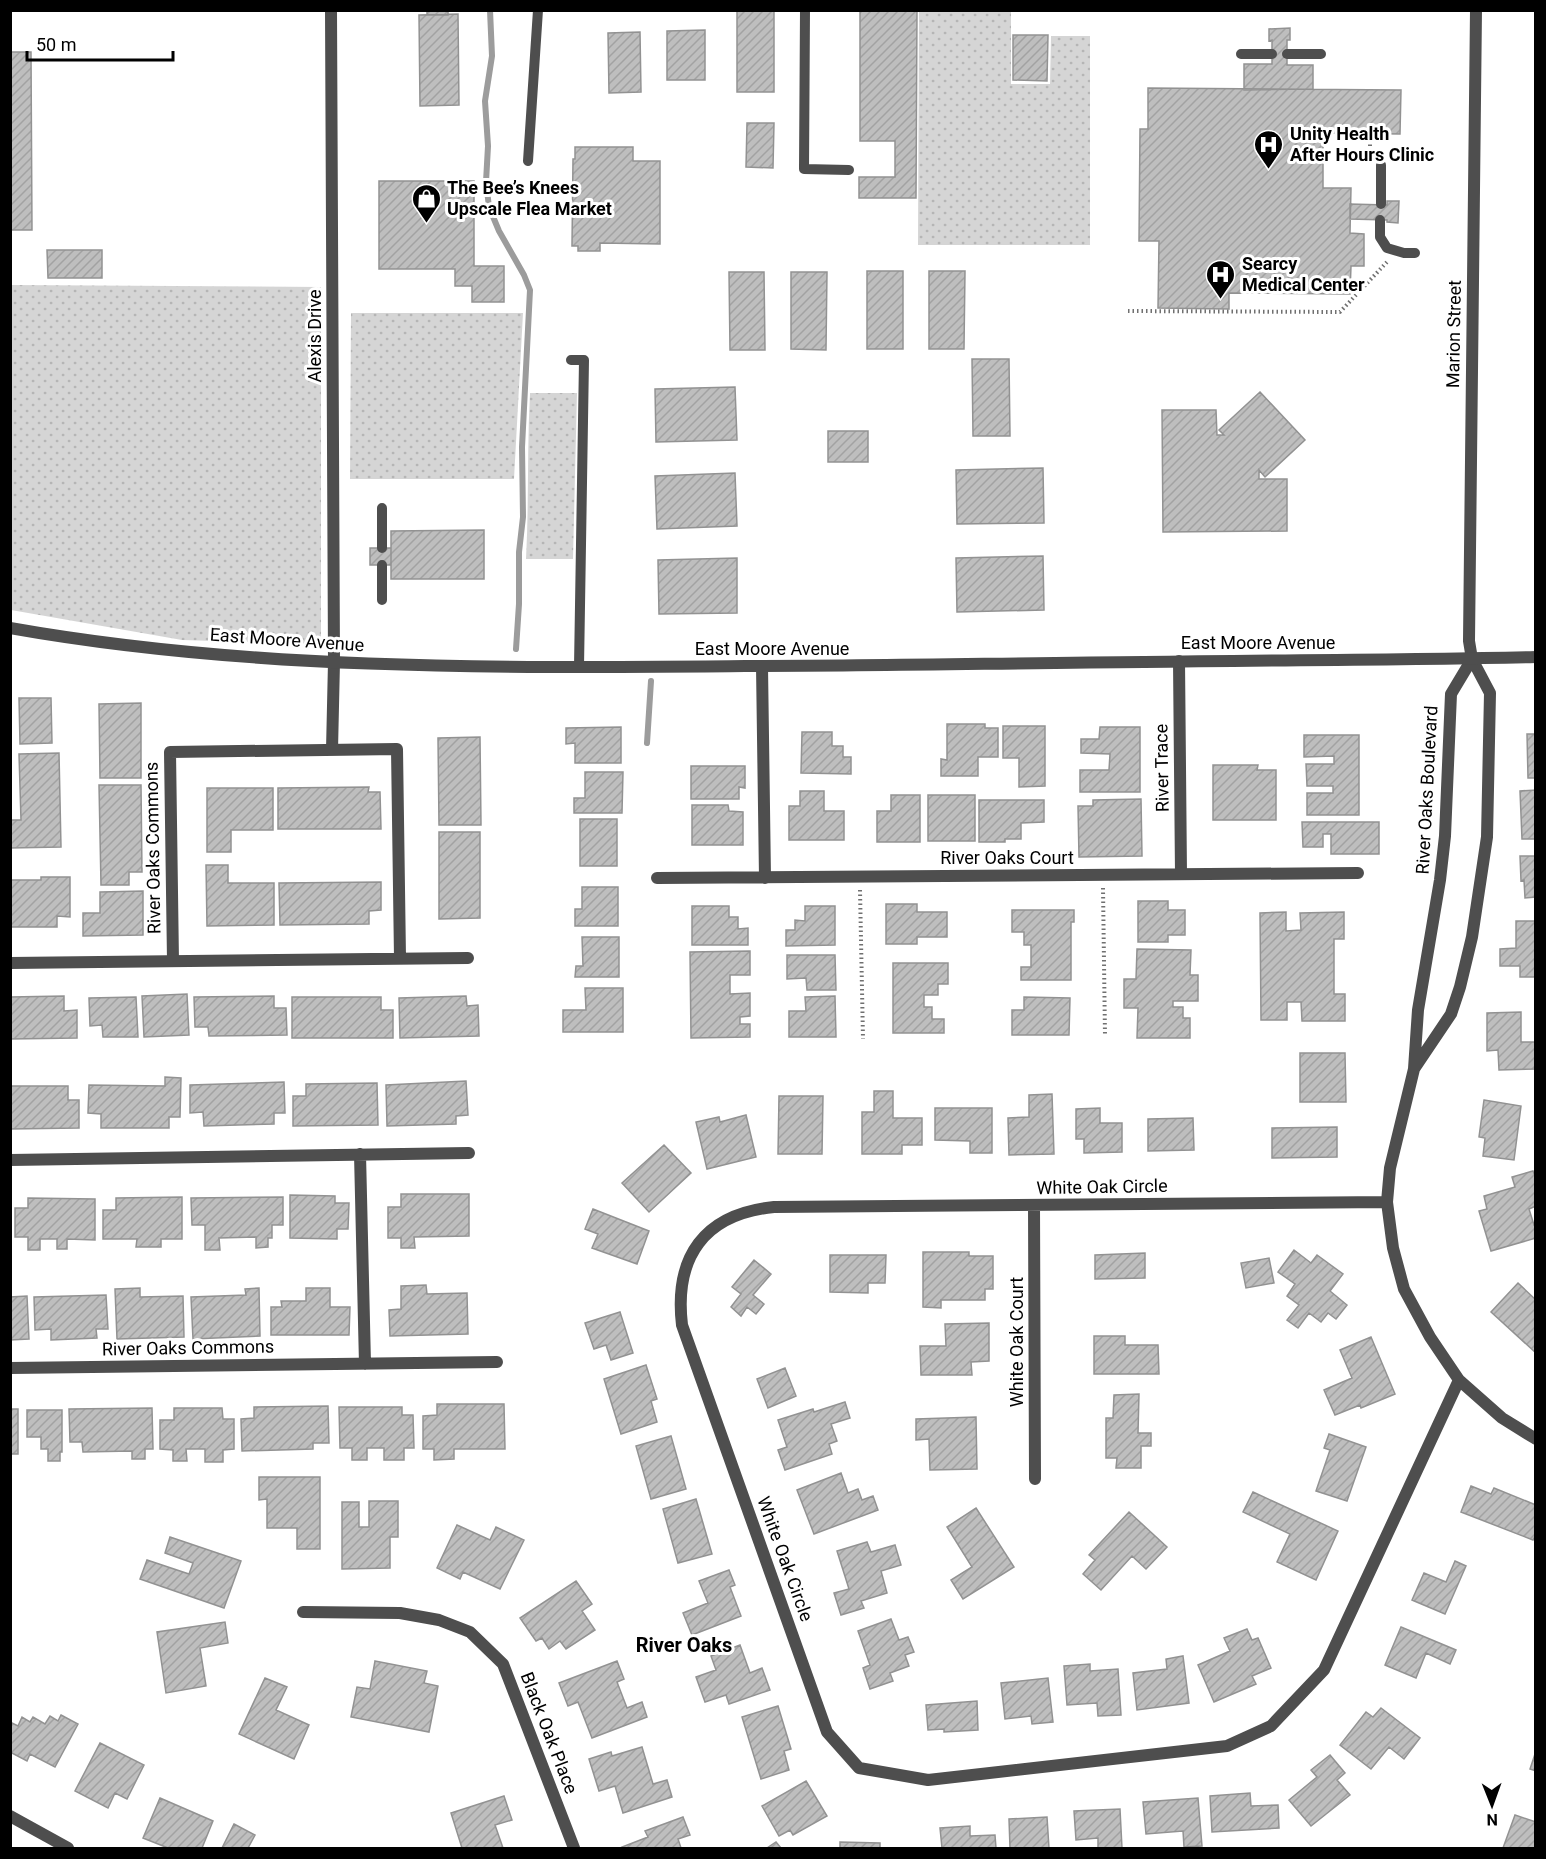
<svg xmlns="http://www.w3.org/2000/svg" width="1546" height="1859" font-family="Roboto,sans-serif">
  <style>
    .grass { fill: url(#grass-dots) }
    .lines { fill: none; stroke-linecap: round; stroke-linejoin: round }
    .stream { stroke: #9c9c9c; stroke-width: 6 }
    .building { fill: url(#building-hatch); stroke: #929292; stroke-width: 1.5 }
    .path { stroke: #707070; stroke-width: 4; stroke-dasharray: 1.5 3; stroke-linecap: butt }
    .service { stroke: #4e4e4e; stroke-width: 10 }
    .minor { stroke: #4e4e4e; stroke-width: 12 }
    .tertiary { stroke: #4e4e4e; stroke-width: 12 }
    .labels { text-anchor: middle; stroke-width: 6; stroke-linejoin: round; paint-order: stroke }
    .poi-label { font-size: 18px; font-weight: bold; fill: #000; stroke: #fff; text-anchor: start }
    .street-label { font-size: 18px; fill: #000; stroke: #fff }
    .neighbourhood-label { font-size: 20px; font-weight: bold; fill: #000; stroke: #fff }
  </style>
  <defs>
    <pattern id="grass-dots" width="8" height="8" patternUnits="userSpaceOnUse" patternTransform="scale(1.5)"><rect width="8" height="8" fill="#d5d5d5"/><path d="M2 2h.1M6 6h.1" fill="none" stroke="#b5b5b5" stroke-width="1.8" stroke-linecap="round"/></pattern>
    <pattern id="building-hatch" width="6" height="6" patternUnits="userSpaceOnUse" patternTransform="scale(1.5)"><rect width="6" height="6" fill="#bebebe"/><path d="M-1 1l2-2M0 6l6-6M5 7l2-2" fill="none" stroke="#a2a2a2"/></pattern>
  </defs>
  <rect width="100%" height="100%" fill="#fff"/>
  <!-- grass -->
  <path class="grass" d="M919,11H1011V84H1050L1051,36H1090V245H918Z
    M11,285L321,287V644L182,640L11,610Z
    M351,313H523L514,479H350Z
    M530,393H577L573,559H526C529,504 527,448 530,393Z"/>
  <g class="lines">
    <!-- stream -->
    <path class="stream" d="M490,10L492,56L485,101L488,146L486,182L489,207L499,231L524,275L530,290L522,447L523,517L519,552V604L516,649
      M647,743L651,681"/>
  </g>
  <!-- building -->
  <path class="building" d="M427,10H448V15H427Z
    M737,10H774V92H737Z
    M860,10H917L916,198H859V177H895V141H860Z
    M458,14L459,105L420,106L419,15Z
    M1290,28V40H1287V65H1313V89L1244,90V64H1272V40L1269,41V29Z
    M705,30V80H667V31Z
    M640,32L641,92L609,93L608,33Z
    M1013,35H1048L1047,81L1013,80Z
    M10,52H31L32,230H10Z
    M1148,88L1401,90L1400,134L1323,133V188H1351L1350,233L1364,234V266H1351L1350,294L1229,293V309L1158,308L1159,241H1139L1140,129H1148Z
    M747,123H774L773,168L746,167Z
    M575,147H633V161H660V244L600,243V251H578V246H572L573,159H575Z
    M379,181H474V266H504V302H472V286H455V269H379Z
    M1387,201H1399L1398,223L1387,222V220L1350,219V204L1387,205Z
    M47,250H102V278H48Z
    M867,271H903V349H867Z
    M929,271H965L964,349H929Z
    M729,272H764L765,350H730Z
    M791,272H827L826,350L791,349Z
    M972,359H1009L1010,436H973Z
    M735,387L737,440L656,442L655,389Z
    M1260,392L1305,440L1265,477L1259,470V479H1287V531L1163,532L1162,410H1216L1217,435H1224L1219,430Z
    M828,431H868V462H828Z
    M1043,468L1044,523L957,524L956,470Z
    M735,473L737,526L657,529L655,476Z
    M484,530V579H391V531Z
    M370,548H391V565H370Z
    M1043,556L1044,610L957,612L956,558Z
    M737,558V613L659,614L658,560Z
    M19,698H51L52,743L20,744Z
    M141,703V778H100L99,704Z
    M947,724H985V728H998V757H978V776H941V759L947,760Z
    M1003,726H1045V786L1019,787V758H1003Z
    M621,727V763H575V743L566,744V728Z
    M1100,727H1140V792H1080V770H1109L1110,754L1081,753V739H1099Z
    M802,732H832V746H843V757H851V774L801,773Z
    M1527,734H1536V778H1528Z
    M1304,735H1359V815H1307V793H1333V786H1307L1306,764H1334V756L1304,757Z
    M480,737L481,825H439L438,738Z
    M59,753L61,847L10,848V820H21L19,754Z
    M1213,765H1258L1257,770H1276V820H1213Z
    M691,766H745V788L739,787V799H691Z
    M585,772H623L622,813H574V798H585Z
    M99,785H141L142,872H129V885H101Z
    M369,787L368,792H380L381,829H278V788Z
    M207,788H273V830H231V852H207Z
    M1536,790V839H1522L1520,791Z
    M800,791H824V811H844V840H789V806H800Z
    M891,795H920V842H877V811H891Z
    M928,795H975V841H928Z
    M1141,799L1142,856L1079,857L1078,806H1093V800Z
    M979,800H1044V822L1021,823V839H1005V842H979Z
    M692,805H728L729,811L743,812V845H692Z
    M580,819H617V866H580Z
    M1302,822H1379V854H1331V834H1323V847H1303Z
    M439,832H480V918L439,919Z
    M1520,856H1536V897L1525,898L1524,880L1521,881Z
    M206,865H228V883H274V925L207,926Z
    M41,877H70V917L57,916V927H10V880H41Z
    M381,882V910L369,911V924L280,925L279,883Z
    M582,887H618V926H575V909H582Z
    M143,891V935L83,936V913H100V892Z
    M1138,901H1168V910H1185V935H1168V942H1138Z
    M886,904H917V912H947V937H917V944H886Z
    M692,906H729V917H738V929L748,928V945H692Z
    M805,906H835V945L786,946V930H795V920L805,921Z
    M1012,910H1074V922H1071V980H1021V967H1031V945H1024V932H1012Z
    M1286,912V931L1301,930L1300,913L1344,912V939H1334V994H1345V1021H1302L1301,1002H1287V1020H1261L1260,913Z
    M1516,921H1536V977H1520V966H1500V949L1516,948Z
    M582,937H619V977H575L576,966H583Z
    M1137,949L1191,950L1190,975H1198V1001H1173V1007H1183V1018H1190V1038H1137L1138,1008H1124V979H1136Z
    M750,951V975H730V994L750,993V1016L740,1017V1024H750V1037L691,1038L690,952Z
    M787,955H835L836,990H807L806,978L787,979Z
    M893,963H948V984H938V995H924V1007H932V1019H944V1033H893Z
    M585,988H623V1032H563V1010H586Z
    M187,994L189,1035L144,1037L142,996Z
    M64,996V1011L77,1010V1038L10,1039V997Z
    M274,996V1008H286L287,1035L209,1036L208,1027H195L194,997Z
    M466,996L467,1006L478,1005L479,1036L400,1038L399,998Z
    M835,996L836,1037H789V1011H806L805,997Z
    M136,997L138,1037H103L102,1025L90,1026L89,998Z
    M292,997H381V1010H393V1038H292Z
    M1024,997L1070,998L1069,1035H1012V1010H1024Z
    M1521,1012V1042H1536V1069L1499,1070L1498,1050L1487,1051V1013Z
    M1300,1053H1345L1346,1102H1300Z
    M165,1077L181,1078L180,1117H169V1128H101V1114L88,1113L89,1085L165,1086Z
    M466,1081L468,1115L456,1116V1124L387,1126L386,1085Z
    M284,1082L285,1113H274V1124L204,1126L203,1112L190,1113V1085Z
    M377,1083L378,1125L293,1126V1096H306V1084Z
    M10,1086H68V1100H79V1128L10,1129Z
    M874,1091H893V1118H922V1145H902V1154H862V1112H874Z
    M1052,1094L1054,1154L1009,1155L1008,1118L1029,1117V1095Z
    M779,1096H823L822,1154H778Z
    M1484,1100L1521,1106L1514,1160L1483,1156L1485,1138L1479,1137Z
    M935,1108H992V1153H970V1141L935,1140Z
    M1100,1108V1123H1122V1152L1084,1153V1139H1076V1109Z
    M746,1115L756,1157L707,1169L696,1122L719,1117L720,1122Z
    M1193,1118L1194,1150L1148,1151V1119Z
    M1337,1127V1157L1272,1158V1128Z
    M664,1145L691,1173L649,1212L622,1183Z
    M1533,1171L1536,1178V1206L1529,1209L1534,1225L1536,1224V1238L1491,1251L1479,1211L1487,1209L1484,1196L1515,1187L1512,1177Z
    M401,1194H469V1236L414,1237L415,1248H401V1238H388V1207H401Z
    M290,1195L335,1196V1203H349L348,1229H337V1239L290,1238Z
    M182,1197V1239H161V1247H136L137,1239H103V1210H116V1198Z
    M283,1197V1225H272V1238H268V1247L256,1248V1237L219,1238L220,1250H205V1225H192L191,1198Z
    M28,1198L95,1199V1240L67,1239V1249H57V1239H40V1250H28V1237H15V1208H28Z
    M593,1209L649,1231L637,1264L592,1248L598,1234L585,1229Z
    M1294,1250L1311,1263L1317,1255L1343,1274L1330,1291L1347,1305L1336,1319L1328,1313L1321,1322L1309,1313L1298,1328L1287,1320L1299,1305L1287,1296L1295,1284L1278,1272Z
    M923,1252H969V1256H993V1289H985V1300H941V1308L923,1307Z
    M1145,1253V1278L1095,1279V1255Z
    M830,1255H886L885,1283H868V1293L830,1292Z
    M1269,1258L1274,1283L1246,1288L1241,1263Z
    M754,1260L771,1274L753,1295L764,1304L756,1314L747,1307L741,1316L731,1307L741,1294L732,1287Z
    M1518,1283L1536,1300V1353L1491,1312Z
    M426,1285L427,1294L467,1293L468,1334L390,1336L389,1310L401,1309V1286Z
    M140,1288V1297L183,1296L184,1337L117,1339L115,1289Z
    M259,1288L260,1336L193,1339L191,1297L246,1295L245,1289Z
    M306,1288H330V1307H350L349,1335H271V1307H282L281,1301H306Z
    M106,1295L108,1329H96L97,1338L51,1340V1329L35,1330L34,1297Z
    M27,1296L29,1339L10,1340V1297Z
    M620,1312L633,1353L611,1360L606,1345L594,1349L585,1323Z
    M989,1323V1361L971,1362L972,1375H921L920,1346H946L945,1324Z
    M1094,1336H1125V1345H1158L1159,1374H1094Z
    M1371,1337L1395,1394L1361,1408L1360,1405L1335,1415L1324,1390L1352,1378L1340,1350Z
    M646,1365L657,1399L651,1401L657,1422L621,1434L604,1379Z
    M785,1368L796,1396L768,1408L757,1379Z
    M1139,1394L1138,1433H1151V1446H1141V1468H1116L1117,1458H1106V1418H1113L1114,1395Z
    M845,1402L850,1418L831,1424L837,1441L829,1444L832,1454L785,1470L778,1450L787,1447L778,1420L813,1409L814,1412Z
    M437,1404H504L505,1449H454V1459L434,1460V1449H423V1416L437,1415Z
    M328,1406L329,1443H313V1449L242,1451L241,1419L254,1418V1407Z
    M339,1407H402V1415H413L414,1448H404V1460H384V1448H367V1460H352V1448H340Z
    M152,1408L153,1449H145V1459H132V1451L83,1452L82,1442H70L69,1409Z
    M174,1408H222L223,1419H234V1449L223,1450V1462H205V1449H186L187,1461H173V1450L160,1449V1420H174Z
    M10,1409H18V1454H10Z
    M27,1410H62V1452H60V1461H48V1449H41V1437H27Z
    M976,1417L977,1469L930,1470L929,1439L916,1440V1419Z
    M1329,1434L1366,1447L1347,1501L1316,1491L1330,1450L1324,1448Z
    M671,1436L686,1489L651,1499L636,1446Z
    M841,1473L848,1493L858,1489L862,1500L873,1496L878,1510L814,1534L797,1490Z
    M259,1477H320V1549H297V1528H267V1499L259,1500Z
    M1471,1486L1491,1494L1494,1488L1536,1505V1535L1533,1540L1461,1512Z
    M1253,1492L1338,1531L1316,1580L1277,1562L1290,1534L1243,1512Z
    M696,1499L712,1554L678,1563L663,1509Z
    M369,1501H398V1537H390V1568L342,1569V1502H359V1527H369Z
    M976,1508L1014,1567L963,1599L951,1580L972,1567L947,1527Z
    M1129,1512L1167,1547L1146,1569L1132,1556L1101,1590L1083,1574L1095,1560L1089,1555Z
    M457,1525L490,1540L496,1527L524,1540L500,1589L463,1572L460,1579L437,1568Z
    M170,1537L241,1561L224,1608L140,1579L147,1560L189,1574L193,1563L165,1553Z
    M867,1542L871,1552L895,1545L901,1565L881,1571L887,1593L861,1601L864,1608L841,1615L834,1593L849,1589L837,1551Z
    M1455,1561L1466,1566L1445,1614L1412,1600L1424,1573L1446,1582Z
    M729,1570L735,1585L730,1587L741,1616L692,1635L683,1613L708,1603L699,1581Z
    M576,1581L592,1604L582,1611L595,1630L566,1649L560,1641L549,1649L542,1638L536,1641L520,1618Z
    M891,1619L899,1640L908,1637L914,1652L905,1655L909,1666L890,1673L893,1681L870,1689L863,1668L870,1665L858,1631Z
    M225,1622L228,1643L200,1648L206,1686L166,1693L157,1632Z
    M1401,1627L1456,1650L1450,1664L1426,1653L1416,1678L1385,1665Z
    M1247,1629L1252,1640L1258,1638L1271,1668L1252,1676L1256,1684L1214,1702L1198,1665L1230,1651L1224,1638Z
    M740,1645L750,1673L762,1668L770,1690L729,1704L726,1695L705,1702L696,1677L716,1670L711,1656Z
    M1183,1656L1189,1703L1137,1710L1133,1673L1167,1669L1166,1659Z
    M375,1661L427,1671L424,1683L438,1686L429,1732L351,1717L357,1687L370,1689Z
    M617,1661L624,1679L617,1682L627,1708L642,1702L647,1717L592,1738L578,1702L568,1706L559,1683Z
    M1090,1664V1671L1118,1669L1121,1715L1098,1716L1097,1703L1067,1705L1064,1666Z
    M265,1678L287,1687L276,1710L309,1725L294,1759L239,1734Z
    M1048,1678L1053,1722L1032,1724L1031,1716L1005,1719L1001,1683Z
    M977,1701L978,1730L944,1732V1729L928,1730L926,1705Z
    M778,1706L791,1749L784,1751L789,1770L761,1779L742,1717Z
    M1381,1708L1420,1738L1404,1759L1389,1747L1371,1769L1340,1745L1366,1712L1373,1717Z
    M61,1715L78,1724L55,1767L30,1754L27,1761L10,1752V1722L18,1726L22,1717L30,1722L33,1717L45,1724L50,1716L58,1721Z
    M100,1743L144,1765L127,1799L115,1793L108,1808L75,1791Z
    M642,1747L653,1784L667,1780L672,1797L623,1813L615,1786L599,1791L589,1759L611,1752L612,1756Z
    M1536,1751V1771L1530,1769Z
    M1330,1755L1345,1773L1337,1780L1350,1795L1311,1826L1289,1800L1317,1777L1311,1770Z
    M806,1781L827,1816L793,1835L790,1830L779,1836L762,1806Z
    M1250,1793L1251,1806L1278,1805L1279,1828L1212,1832L1210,1796Z
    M504,1796L512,1820L495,1825L503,1848H462L451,1813Z
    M160,1798L213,1821L202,1848H168L143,1838Z
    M1198,1798L1202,1846L1184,1847L1183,1831L1146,1834L1143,1802Z
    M1120,1809L1122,1848H1098V1838L1076,1840L1074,1811Z
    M1515,1815L1536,1822V1848H1503Z
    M683,1817L690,1835L678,1839L681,1848H623L622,1847L648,1837L645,1831Z
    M1047,1817L1049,1848H1010L1009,1819Z
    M234,1824L255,1835L248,1848H222Z
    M970,1826V1836L995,1835L996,1848H942L940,1828Z
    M776,1842L781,1848H767Z
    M840,1842L880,1843V1848H840Z"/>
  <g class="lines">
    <!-- path -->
    <path class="path" d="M1370,155V138
      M1128,311L1340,312L1387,262
      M1103,888L1105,1036
      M860,890L863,1039"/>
    <!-- service -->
    <path class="service" d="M805,10L804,169L849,170
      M1241,54H1272
      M1287,54H1321
      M528,161L538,10
      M1381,204V165
      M1380,220V237L1387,248L1404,253H1415
      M571,360H584L579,667
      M382,508V548
      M382,600V565"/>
    <!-- minor -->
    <path class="minor" d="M331,10L334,662L332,750
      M1472,659L1451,694L1445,836L1440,880L1418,1010L1414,1069L1390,1168L1387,1202L1393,1248L1404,1289L1430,1337L1459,1380L1502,1418L1536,1439
      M1179,661L1181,874
      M762,666L765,878
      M657,878L1358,873
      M173,961L170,752L397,749L400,958
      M10,963L468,958
      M1414,1069L1451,1014L1460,987L1472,937L1487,837L1490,693L1472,659L1469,641L1476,10
      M360,1154L365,1364
      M10,1160L469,1153
      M1387,1202L774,1207C704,1214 674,1257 682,1325L827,1732L859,1768L928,1780L1227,1746L1271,1726L1324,1670L1459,1380
      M1034,1205L1035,1479
      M10,1368L497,1362
      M303,1612L400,1613L439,1620L470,1632L503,1664L574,1848
      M10,1816L68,1848"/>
    <!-- tertiary -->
    <path class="tertiary" d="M10,628C252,671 500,668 745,666C878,666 1011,663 1144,662C1275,660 1405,660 1536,657"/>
  </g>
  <!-- icons -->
  <defs>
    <symbol id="hospital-pin" viewBox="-11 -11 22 30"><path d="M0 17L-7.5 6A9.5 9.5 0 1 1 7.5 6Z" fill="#000" stroke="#fff"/><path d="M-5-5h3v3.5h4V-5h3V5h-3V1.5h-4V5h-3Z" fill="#fff"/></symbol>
    <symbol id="shop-pin" viewBox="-11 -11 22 30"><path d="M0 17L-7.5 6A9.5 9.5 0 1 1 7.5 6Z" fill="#000" stroke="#fff"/><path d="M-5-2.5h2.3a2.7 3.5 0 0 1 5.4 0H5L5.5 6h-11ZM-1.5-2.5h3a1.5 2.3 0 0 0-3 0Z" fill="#fff"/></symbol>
  </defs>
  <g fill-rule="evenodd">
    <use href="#hospital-pin" x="1252" y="128" width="33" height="45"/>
    <use href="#shop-pin" x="410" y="182" width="33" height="45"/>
    <use href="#hospital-pin" x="1204" y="258" width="33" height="45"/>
  </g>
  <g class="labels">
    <!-- poi labels -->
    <g class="poi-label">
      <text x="1290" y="140">Unity Health<tspan x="1290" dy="21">After Hours Clinic</tspan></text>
      <text x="447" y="194">The Bee’s Knees<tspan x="447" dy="21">Upscale Flea Market</tspan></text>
      <text x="1242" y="270">Searcy<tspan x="1242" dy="21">Medical Center</tspan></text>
    </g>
    <!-- street labels -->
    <g class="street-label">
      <text transform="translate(1454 334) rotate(-89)" y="6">Marion Street</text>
      <text transform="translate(315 336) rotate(-90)" y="6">Alexis Drive</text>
      <text transform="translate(287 640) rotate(4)" y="6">East Moore Avenue</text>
      <text x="1258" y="649">East Moore Avenue</text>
      <text x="772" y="655">East Moore Avenue</text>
      <text transform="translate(1162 768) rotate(-91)" y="6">River Trace</text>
      <text transform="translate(1427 790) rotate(-87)" y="6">River Oaks Boulevard</text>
      <text transform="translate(153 848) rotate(-91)" y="6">River Oaks Commons</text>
      <text x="1007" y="864">River Oaks Court</text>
      <text transform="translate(1102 1187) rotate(-1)" y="6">White Oak Circle</text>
      <text transform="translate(1017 1342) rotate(-90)" y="6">White Oak Court</text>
      <text transform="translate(188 1348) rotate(-1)" y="6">River Oaks Commons</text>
      <text transform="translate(785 1559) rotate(70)" y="6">White Oak Circle</text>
      <text transform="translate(549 1733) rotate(69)" y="6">Black Oak Place</text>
    </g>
    <!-- neighbourhood labels -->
    <g class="neighbourhood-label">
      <text x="684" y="1652">River Oaks</text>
    </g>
  </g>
  <!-- border -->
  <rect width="1546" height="1859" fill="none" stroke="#000000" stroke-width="24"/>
  <!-- north arrow -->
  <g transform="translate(1492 1805) rotate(179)" stroke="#ffffff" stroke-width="4.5" paint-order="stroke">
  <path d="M0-4.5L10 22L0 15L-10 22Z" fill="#000000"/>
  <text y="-9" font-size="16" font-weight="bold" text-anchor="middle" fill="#000000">N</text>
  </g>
  <!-- scale -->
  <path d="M27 51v9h146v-9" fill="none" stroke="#000000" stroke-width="3"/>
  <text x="36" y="51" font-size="18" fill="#000000" stroke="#ffffff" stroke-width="4.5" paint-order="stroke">50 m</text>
</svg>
